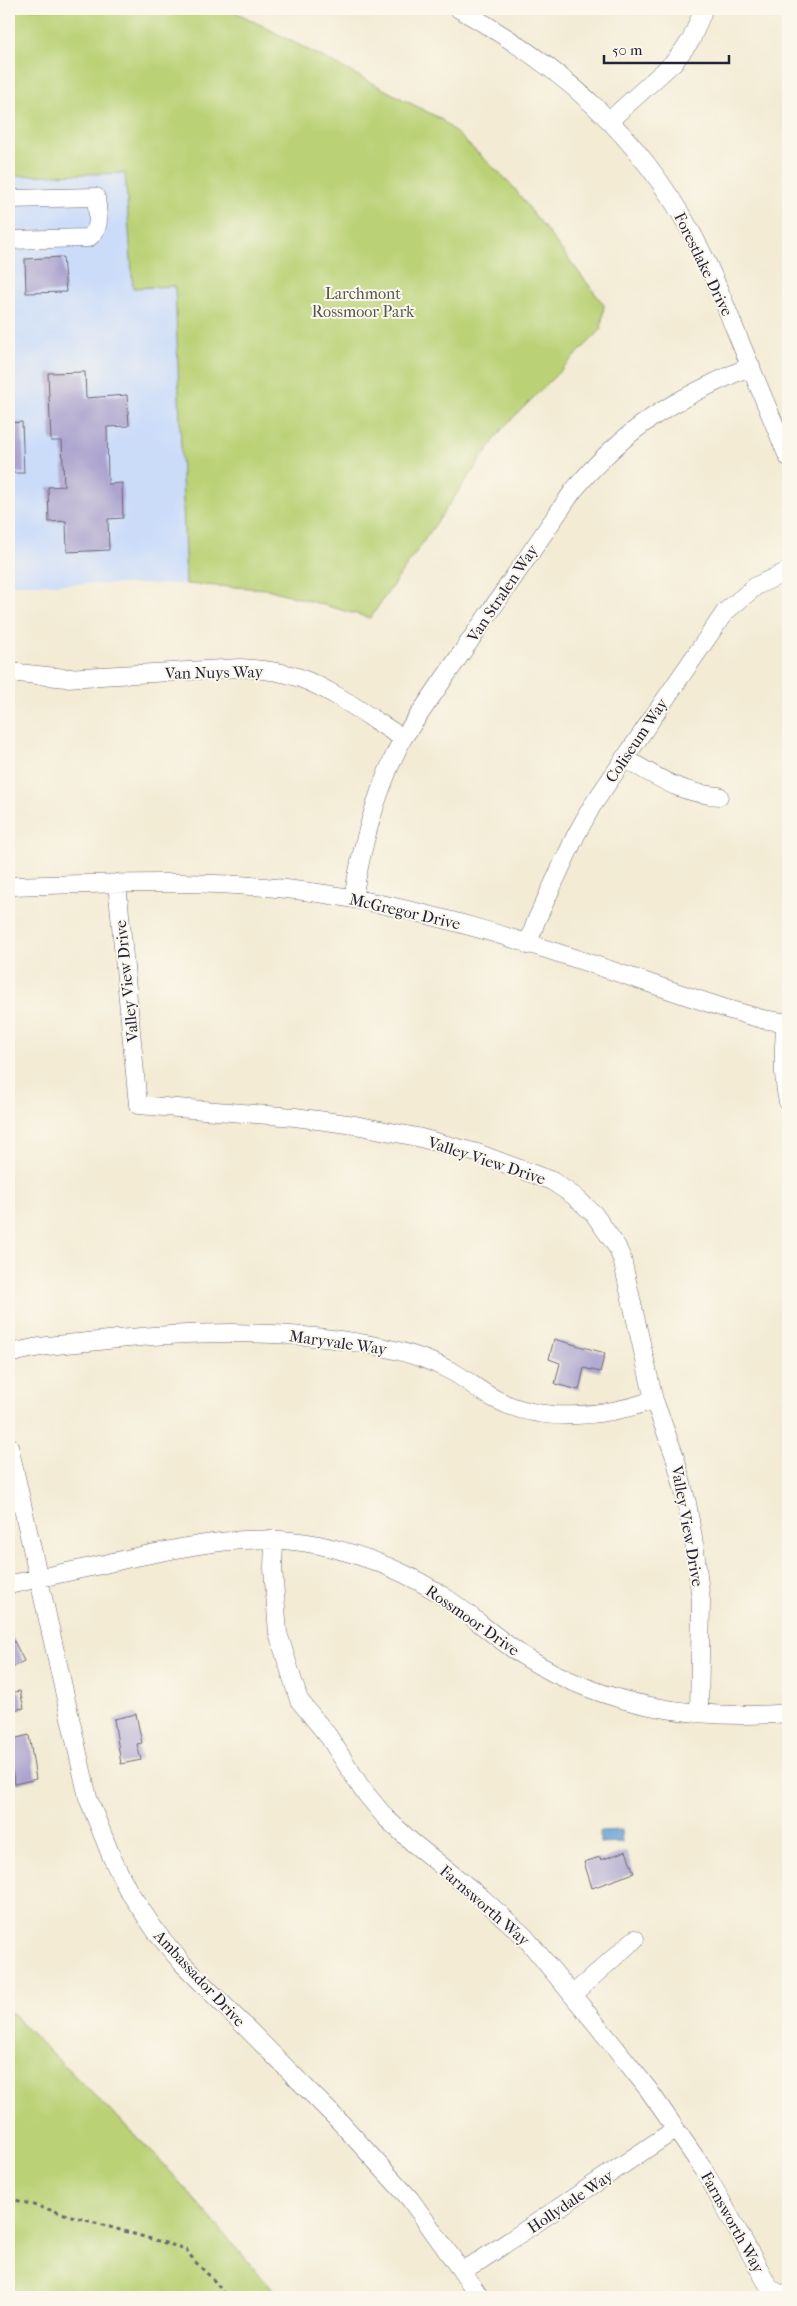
<svg xmlns="http://www.w3.org/2000/svg" width="797" height="2306" font-family="'IM FELL French Canon',serif">
  <style>
    .built { fill: #cbdcf9 }
    .green { fill: #bad176; stroke: #6e7a58 }
    .water { fill: #64a0d4; stroke: #436188 }
    .building { fill: #aca4cf }
    .lines { fill: none; stroke-linecap: round; stroke-linejoin: round }
    .minor-casing { stroke: #6b6871; stroke-width: 19 }
    .path { stroke: #6b6871; stroke-width: 3; stroke-dasharray: 4 4; stroke-linecap: butt }
    .minor { stroke: #fff; stroke-width: 18 }
    .labels { text-anchor: middle; stroke-width: 4; stroke-linejoin: round; paint-order: stroke }
    .street-label { font-size: 16px; fill: #22223b; stroke: #fbf7ec }
    .park-label { font-size: 16px; fill: #50574d; stroke: #fbf7ec }
  </style>
  <rect width="100%" height="100%" fill="#fbf7ec"/>
  <filter id="ink" filterUnits="userSpaceOnUse"><feTurbulence type="fractalNoise" baseFrequency=".02" numOctaves="2"/><feDisplacementMap in="SourceGraphic" scale="10" xChannelSelector="R" yChannelSelector="G"/><feConvolveMatrix kernelMatrix="1 2 1 2 8 2 1 2 1" color-interpolation-filters="sRGB"/></filter>
  <filter id="wash" filterUnits="userSpaceOnUse"><feTurbulence type="fractalNoise" baseFrequency=".0096" numOctaves="4" result="noise"/><feDisplacementMap in="SourceGraphic" scale="20" xChannelSelector="R" yChannelSelector="G"/><feGaussianBlur stdDeviation="1.12" result="paint"/><feColorMatrix in="noise" values="0 0 0 0 0 0 0 0 0 0 0 0 0 0 0 0 0 1.4 0 .05"/><feComposite in="paint" operator="in"/></filter>
  <g filter="url(#wash)">
    <rect width="100%" height="100%" fill="#f3ebd4"/>
    <!-- built -->
    <path class="built" d="M125,173L133,287L175,286L186,584H9V176Z"/>
    <!-- green -->
    <path class="green" d="M12,9H230L441,119L510,183L604,305L601,330L502,429L370,618L267,589L186,584L175,286L133,288L125,173L9,176V15Z
      M9,2011L162,2162L279,2297H9Z"/>
    <!-- water -->
    <path class="water" d="M621,1830L622,1842L600,1843V1831Z"/>
    <g id="blocks">
      <!-- building -->
      <path class="building" d="M63,257L66,292L26,293L25,259Z
        M85,372L86,398L127,395L129,426L107,427L108,484L122,483L123,518L108,519L109,550L67,552L66,521L49,522L48,487L64,486L62,441H51L48,373Z
        M22,422L24,473H9V423Z
        M554,1339L605,1353L600,1372L584,1368L579,1390L555,1384L560,1363L549,1359Z
        M9,1631L24,1661L9,1669Z
        M20,1691L24,1708L9,1711V1693Z
        M136,1714L142,1743L137,1744L141,1760L121,1764L114,1719Z
        M29,1735L36,1779L15,1784L9,1758V1740Z
        M626,1851L634,1873L592,1888L584,1862L600,1857L601,1860Z"/>
    </g>
  </g>
  <g filter="url(#ink)">
    <use href="#blocks" fill-opacity="0" stroke="#6b6871" stroke-width="1"/>
    <g class="lines">
      <defs>
        <path id="minor" d="M459,9C562,67 637,132 694,237C710,266 722,297 734,327C752,370 770,414 788,457
          M610,120L675,61L691,40L702,13
          M9,199L96,197C97,212 103,228 88,238L9,240
          M9,672L66,678L240,668C260,669 281,671 300,678C337,692 370,718 403,738
          M624,758C658,777 678,793 719,796
          M117,883L138,1105L295,1117L355,1125L417,1137L477,1153L552,1181L574,1196L594,1214L617,1247L622,1259L654,1400L675,1457L687,1503L695,1550L701,1601L699,1713
          M9,886C114,883 220,878 325,894C463,915 594,966 727,1009L762,1019L788,1023
          M353,899C362,844 377,788 403,738L573,491C628,425 673,400 751,366
          M528,945L536,921L576,835L592,806L725,612L756,586L788,571
          M786,1022C783,1050 782,1074 788,1102
          M9,1354C39,1345 67,1344 99,1341C193,1331 288,1328 382,1347C406,1352 431,1360 453,1372C467,1380 480,1391 495,1399C543,1424 604,1417 654,1400
          M9,1446L88,1798L112,1858L128,1890L157,1933L182,1963L342,2124L410,2199L480,2297
          M274,1541L273,1568L278,1633L299,1700L329,1737L362,1789L386,1818L413,1843L482,1898L525,1937L614,2046L648,2089L704,2170L768,2285L778,2294L788,2293
          M9,1585C46,1576 84,1569 122,1560C188,1546 252,1531 319,1545C365,1555 410,1573 449,1600C475,1618 498,1640 525,1657C604,1706 696,1721 788,1713
          M572,1995L635,1939
          M462,2270L481,2260L676,2129"/>
      </defs>
      <!-- minor casing -->
      <use href="#minor" class="minor-casing"/>
      <!-- path -->
      <path class="path" d="M9,2198L186,2249C197,2268 216,2277 225,2297"/>
      <!-- minor -->
      <use href="#minor" class="minor"/>
    </g>
  </g>
  <g class="labels">
    <!-- street labels -->
    <g class="street-label">
      <text transform="translate(704 264) rotate(64)" y="6">Forestlake Drive</text>
      <text transform="translate(502 593) rotate(-56)" y="6">Van Stralen Way</text>
      <text transform="translate(214 672) rotate(-1)" y="6">Van Nuys Way</text>
      <text transform="translate(636 740) rotate(-56)" y="6">Coliseum Way</text>
      <text transform="translate(405 911) rotate(13)" y="6">McGregor Drive</text>
      <text transform="translate(126 981) rotate(-96)" y="6">Valley View Drive</text>
      <text transform="translate(487 1160) rotate(18)" y="6">Valley View Drive</text>
      <text transform="translate(338 1342) rotate(8)" y="6">Maryvale Way</text>
      <text transform="translate(688 1526) rotate(80)" y="6">Valley View Drive</text>
      <text transform="translate(473 1620) rotate(35)" y="6">Rossmoor Drive</text>
      <text transform="translate(485 1905) rotate(41)" y="6">Farnsworth Way</text>
      <text transform="translate(200 1978) rotate(47)" y="6">Ambassador Drive</text>
      <text transform="translate(570 2201) rotate(-34)" y="6">Hollydale Way</text>
      <text transform="translate(733 2222) rotate(61)" y="6">Farnsworth Way</text>
    </g>
    <!-- park labels -->
    <g class="park-label">
      <text x="363" y="299">Larchmont<tspan x="363" dy="18">Rossmoor Park</tspan></text>
    </g>
  </g>
  <!-- margin -->
  <rect width="797" height="2306" fill="none" stroke="#fbf7ec" stroke-width="30"/>
  <!-- scale -->
  <path d="M604 55v8h125v-8" fill="none" stroke="#22223b" stroke-width="2.5"/>
  <text x="612" y="55" font-size="15" fill="#22223b" stroke="#fbf7ec" stroke-width="4" paint-order="stroke">50 m</text>
</svg>
